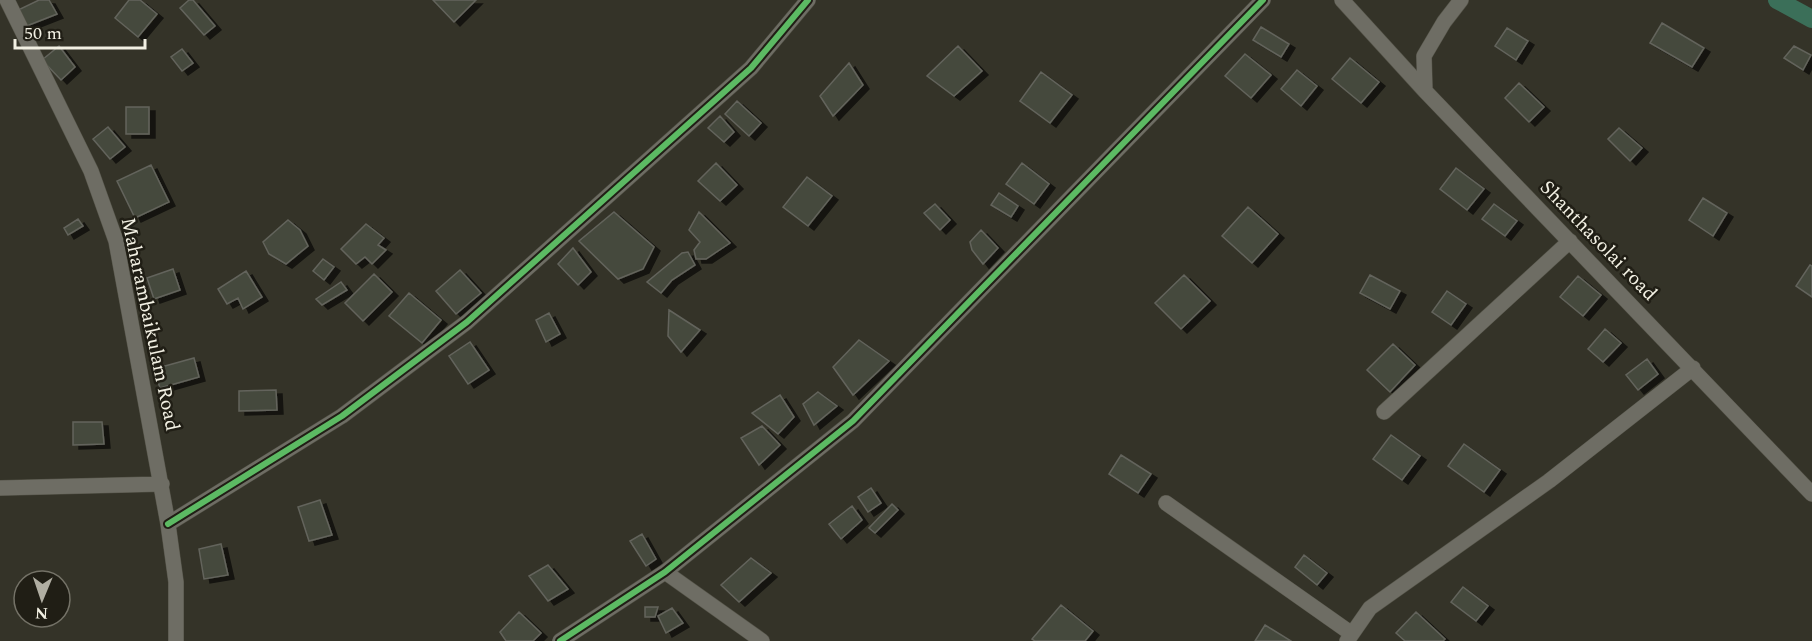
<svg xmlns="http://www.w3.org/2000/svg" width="1812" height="641" font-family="Spectral,serif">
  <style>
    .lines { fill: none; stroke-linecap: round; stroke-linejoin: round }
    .canal { stroke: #3b6f59; stroke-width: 18 }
    .building { fill: #45493d; stroke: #63645c; stroke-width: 1.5; filter: url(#shadow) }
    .street-casing { stroke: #535247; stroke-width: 16 }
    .street { stroke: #6e6d64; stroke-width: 15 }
    .cycleway-casing { stroke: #201e15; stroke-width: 10 }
    .cycleway { stroke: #5cba63; stroke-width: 6 }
    .labels { text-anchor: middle; stroke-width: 5; stroke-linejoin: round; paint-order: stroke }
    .street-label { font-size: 20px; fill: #f2f0e3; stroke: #201e15 }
  </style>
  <defs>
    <filter id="shadow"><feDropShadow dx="6" dy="4" stdDeviation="0" flood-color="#0009"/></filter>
  </defs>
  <rect width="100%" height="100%" fill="#343328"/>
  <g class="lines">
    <!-- canal -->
    <path class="canal" d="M1777,0L1812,19"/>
  </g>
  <!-- building -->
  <path class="building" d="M39,0H49L57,14L24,27L16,11Z
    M129,0H140L157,14L138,37L115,18Z
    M189,0H193L215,26L204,35L180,8Z
    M433,0H476L454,22Z
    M1662,23L1704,48L1692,67L1650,43Z
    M1261,27L1289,44L1281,57L1253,40Z
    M1507,28L1528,41L1516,60L1495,46Z
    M59,46L75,67L61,80L42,60Z
    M958,46L982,71L954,96L927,76Z
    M1794,46L1811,55L1803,70L1784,58Z
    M182,49L193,63L182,71L171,57Z
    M1245,54L1271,75L1251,98L1225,76Z
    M1350,58L1379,82L1361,103L1332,79Z
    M849,63L863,85L833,116L820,96Z
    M1297,70L1317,86L1301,106L1281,89Z
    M1041,72L1072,95L1050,123L1020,101Z
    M1519,83L1544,107L1529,122L1505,98Z
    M737,101L761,123L749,136L725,114Z
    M126,107H149V134H126Z
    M720,116L734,132L724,142L708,128Z
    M108,127L125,147L110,159L93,139Z
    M1619,128L1642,148L1630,161L1608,139Z
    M716,163L737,185L720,201L698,181Z
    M1022,163L1049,184L1034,204L1006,184Z
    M151,165L169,202L135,218L117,181Z
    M1456,168L1484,189L1467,210L1440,189Z
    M807,177L832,196L808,226L783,207Z
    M999,193L1018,206L1011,217L991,205Z
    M1703,198L1727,213L1713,236L1689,220Z
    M935,204L950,220L940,230L924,213Z
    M1494,204L1517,221L1505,236L1482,219Z
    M1248,207L1278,234L1252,263L1222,236Z
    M614,212L654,247L643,269L618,279L579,241Z
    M699,212L730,243L706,259H696L694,250L700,242L689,230Z
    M78,219L83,226L68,235L64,228Z
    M288,220L300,230L308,246L286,264L269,254L263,242Z
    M366,224L384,238L378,245L386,250L372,264L365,257L356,264L341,249Z
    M981,230L998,248L983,264L972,250L970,242Z
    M573,248L591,272L578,285L558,264Z
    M688,252L695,265L672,280L661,293L647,282L682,253Z
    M323,259L334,267L324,280L313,271Z
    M1810,265L1812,266V297L1796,286Z
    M173,269L180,290L154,299L147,278Z
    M460,270L481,293L456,314L436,291Z
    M246,271L262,297L243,309L238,298L227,304L218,289Z
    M374,274L392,292L363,321L345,303Z
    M1184,275L1210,301L1181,329L1155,303Z
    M1370,275L1400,291L1390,309L1360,293Z
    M1578,276L1601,295L1583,316L1560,297Z
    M341,282L347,290L322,305L316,299Z
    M1447,291L1466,304L1451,325L1432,312Z
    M409,293L441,320L422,343L389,316Z
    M669,310L700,330L681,352L668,336Z
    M549,313L560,334L546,342L536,320Z
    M1605,329L1621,343L1603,362L1588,349Z
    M859,340L889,361L853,395L833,367Z
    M470,342L489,370L468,384L449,356Z
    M1393,344L1415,365L1390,392L1367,370Z
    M194,358L199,377L160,388L154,369Z
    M1647,359L1658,374L1638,390L1626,375Z
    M276,390L277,410L239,411V391Z
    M818,392L837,406L814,425L803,404Z
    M780,395L794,417L778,434L752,413Z
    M73,422H102L104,444L73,445Z
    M762,426L780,445L759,465L741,438Z
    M1391,435L1420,456L1402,480L1373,459Z
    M1464,444L1500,470L1484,492L1448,466Z
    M1121,455L1151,474L1138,493L1109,474Z
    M871,488L881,503L868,512L858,497Z
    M320,500L332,535L309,541L298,507Z
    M892,504L898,510L875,533L869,528Z
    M852,506L862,520L841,539L829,524Z
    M642,534L656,559L646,566L630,541Z
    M221,544L228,575L204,579L199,549Z
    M1304,555L1327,573L1317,585L1295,567Z
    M751,558L771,573L739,602L721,585Z
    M548,565L568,589L548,601L529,576Z
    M1463,587L1488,606L1476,621L1451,602Z
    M1061,605L1093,631L1085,641H1035L1032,639Z
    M645,607H658L655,617H645Z
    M672,608L683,623L666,633L658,616Z
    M519,612L541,633L533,641H506L500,632Z
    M1416,612L1445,639L1443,641H1405L1396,633Z
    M1265,625L1291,641H1255Z"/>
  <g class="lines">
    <defs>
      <path id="street" d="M7,0L91,171L116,241L168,524L176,582V641
        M1342,0L1425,91
        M1461,0L1444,22L1424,56L1425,91L1812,494
        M1384,412L1570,241
        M0,488L162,484
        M1166,503L1352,634
        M168,524L342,416L467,322L751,68L808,0
        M665,572L762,641
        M560,641L665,572L853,421L1263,0
        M1347,641L1370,608L1549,481L1693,368"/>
    </defs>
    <!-- street casing -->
    <use href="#street" class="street-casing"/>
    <!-- street -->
    <use href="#street" class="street"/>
    <defs>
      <path id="cycleway" d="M168,524L342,416L467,322L751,68L808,0
        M560,641L665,572L853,421L1263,0"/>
    </defs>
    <!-- cycleway casing -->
    <use href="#cycleway" class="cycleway-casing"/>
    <!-- cycleway -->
    <use href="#cycleway" class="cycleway"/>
  </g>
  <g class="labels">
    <!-- street labels -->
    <g class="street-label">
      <text transform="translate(1599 240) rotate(46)" y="7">Shanthasolai road</text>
      <text transform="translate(151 324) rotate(78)" y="7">Maharambaikulam Road</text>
    </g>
  </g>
  <!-- north arrow -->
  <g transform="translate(42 599) rotate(182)"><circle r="28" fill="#201e15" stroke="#747267" stroke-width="1.5"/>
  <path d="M0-4.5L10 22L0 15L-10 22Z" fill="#b0aea2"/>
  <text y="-9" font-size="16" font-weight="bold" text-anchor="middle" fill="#f2f0e3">N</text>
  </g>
  <!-- scale -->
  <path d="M15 39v9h130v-9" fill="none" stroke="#f2f0e3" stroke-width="3"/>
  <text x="24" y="39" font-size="18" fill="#f2f0e3" stroke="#201e15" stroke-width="4.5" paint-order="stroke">50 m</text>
</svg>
